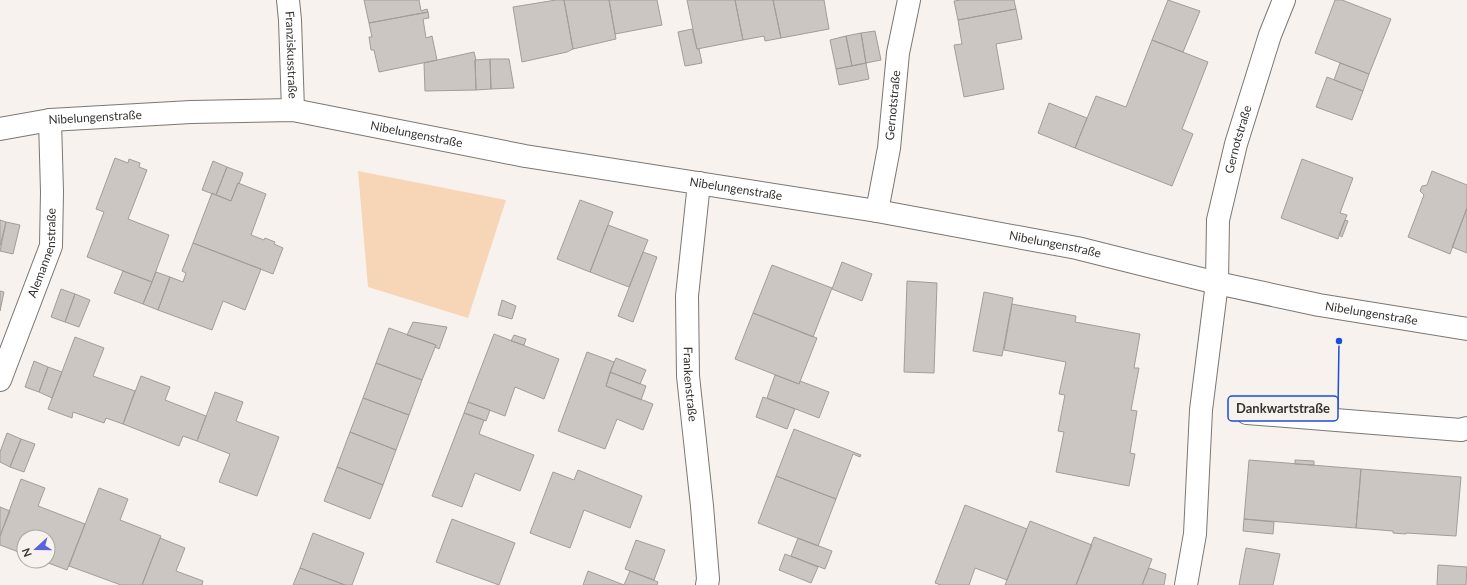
<svg xmlns="http://www.w3.org/2000/svg" width="1467" height="585" font-family="Lato,sans-serif">
  <style>
    .green { fill: #f7d6b7 }
    .building { fill: #cbc6c2; stroke: #a29d99 }
    .lines { fill: none; stroke-linecap: round; stroke-linejoin: round }
    .minor-casing { stroke: #7b7773; stroke-width: 24 }
    .minor { stroke: #fff; stroke-width: 22 }
    .labels { text-anchor: middle; stroke-width: 3.5; stroke-linejoin: round; paint-order: stroke }
    .street-label { font-size: 12px; fill: #353331; stroke: #f7f2ee }
    .leader { fill: none; stroke: #1d4ed8; stroke-width: 1.5 }
    .callout-dot { fill: #1d4ed8; stroke: #f7f2ee; stroke-width: 1.5 }
    .callout { fill: #f7f2ee; stroke: #1d4ed8; stroke-width: 1.5 }
    .callout-label { font-size: 13px; text-anchor: middle; font-weight: bold; fill: #353331 }
  </style>
  <rect width="100%" height="100%" fill="#f7f2ee"/>
  <!-- green -->
  <path class="green" d="M358,171L506,200L468,318L368,287Z"/>
  <!-- building -->
  <path class="building" d="M364,0H419L421,11L427,9L428,12L369,23Z
    M556,0H564L573,49L567,52L522,62L513,7Z
    M564,0H609L616,39L573,49Z
    M609,0H657L662,25L615,34Z
    M687,0H735L743,40L697,49Z
    M735,0H773L781,38L765,41L764,36L743,40Z
    M773,0H824L829,29L781,38Z
    M961,0H1014L1016,9L958,20L954,1Z
    M1168,0L1200,11L1183,52L1152,40Z
    M1335,0H1342L1391,19L1369,74L1315,53Z
    M1016,9L1022,39L996,44L1004,89L964,97L954,45L962,44L958,20Z
    M428,12L429,18L423,19L426,38L432,36L437,60L379,72L374,50H371L369,37H372L369,23Z
    M692,29L697,49H699L702,63L685,66L678,32Z
    M875,31L881,60L866,63L861,33Z
    M861,33L866,63L852,66L846,36Z
    M846,36L852,66L836,69L830,40Z
    M1152,40L1208,62L1182,129L1193,134L1172,186L1075,148L1096,96L1126,107Z
    M474,52L476,60H475L476,90L425,91L424,63Z
    M490,59H509L514,88L491,89Z
    M490,59L491,89L476,90L475,60Z
    M866,63L869,79L839,85L836,69Z
    M1340,63L1369,74L1363,91L1334,80Z
    M1327,77L1363,91L1352,120L1316,107Z
    M1049,103L1087,118L1075,148L1038,133Z
    M115,158L128,163L129,159L140,163L139,167L147,170L128,219L169,235L152,282L87,257L104,212L96,209Z
    M1302,159L1353,178L1340,213L1347,215L1338,239L1281,218Z
    M213,161L227,167L216,195L202,190Z
    M227,167L243,173L239,184L238,183L231,201L216,195Z
    M1432,171L1467,185V208L1450,254L1408,237L1424,195L1420,191L1422,186L1427,185Z
    M238,183L266,194L251,235L264,240L265,238L275,242L274,244L283,248L273,274L193,243L212,193L231,201Z
    M580,200L613,212L590,272L557,259Z
    M1467,208V253L1452,247Z
    M0,220L6,222L0,246Z
    M1345,220L1348,221L1342,237L1339,235Z
    M6,222L20,225L13,254L0,251Z
    M608,225L648,240L629,287L590,272Z
    M193,243L261,269L245,310L223,301L212,330L158,310L170,277L183,282L186,273L182,271Z
    M643,252L657,257L633,322L618,316Z
    M842,262L872,274L862,301L832,289Z
    M772,265L832,288L813,337L753,313Z
    M123,271L152,282L143,304L114,293Z
    M156,272L170,277L158,310L143,304Z
    M907,281L937,283L934,373L904,372Z
    M61,289L75,294L65,322L51,317Z
    M0,291L4,292L0,311Z
    M984,292L1013,298L1002,356L973,351Z
    M75,294L90,300L79,327L65,322Z
    M502,300L516,306L512,319L498,315Z
    M1012,304L1076,316L1075,322L1140,334L1134,368H1139L1131,410L1137,411L1130,453L1135,454L1129,486L1056,472L1064,432L1058,431L1065,395L1059,394L1066,362L1004,350Z
    M753,313L817,338L799,384L735,359Z
    M413,322L447,327L439,349L435,347L436,345L407,335Z
    M389,328L436,345L422,380L376,363Z
    M494,334L559,359L544,399L515,387L505,416L468,402Z
    M514,335L526,339L524,345L511,341Z
    M75,337L104,348L93,376L135,391L123,424L106,418L104,423L73,412L72,418L48,409Z
    M587,352L614,362L606,386L653,404L643,430L617,419L605,449L558,431Z
    M616,358L646,370L640,384L610,372Z
    M34,361L48,367L39,392L25,387Z
    M376,363L422,380L409,415L363,398Z
    M48,367L62,372L52,398L39,392Z
    M610,372L646,386L641,400L606,386Z
    M775,375L799,384L800,381L829,392L819,418L767,398Z
    M141,376L170,387L165,400L206,416L197,441L183,436L179,446L123,424Z
    M215,392L243,402L236,421L279,437L257,496L219,482L230,454L197,441Z
    M763,397L795,409L787,429L756,417Z
    M363,398L409,415L396,450L350,432Z
    M468,402L490,410L486,421L464,413Z
    M464,413L484,420L479,434L534,455L520,491L475,473L462,507L432,496Z
    M794,429L861,455L860,457L853,454L836,499L776,476Z
    M350,432L396,450L383,485L337,467Z
    M7,433L21,439L10,467L0,462V452Z
    M21,439L35,444L24,472L10,467Z
    M1249,460L1361,469L1356,528L1244,519Z
    M1295,460L1314,461V465L1295,464Z
    M337,467L383,485L370,519L324,501Z
    M1361,469L1461,477L1456,536L1406,533V534L1393,533V531L1356,528Z
    M578,470L642,496L630,528L584,510L570,548L530,533L553,472L574,480Z
    M776,476L836,499L818,546L758,523Z
    M21,479L45,488L38,506L85,524L67,570L43,561H48V537H24V554L0,545V536Z
    M99,488L128,499L120,520L161,536L142,585H121L69,566Z
    M965,505L1027,529L1007,580L975,568L969,585H941L935,583Z
    M0,507L10,511L0,536Z
    M452,519L515,543L499,585L436,562Z
    M1244,519L1274,522L1273,534L1243,531Z
    M1030,521L1092,545L1076,585H1005Z
    M313,533L364,553L352,585H345L300,568Z
    M1094,537L1152,559L1142,585H1076Z
    M160,538L185,548L176,571L203,581L202,585H142Z
    M798,538L832,551L825,569L791,556Z
    M636,540L665,550L654,580L625,569Z
    M1246,548L1280,554L1273,585H1239Z
    M785,554L818,567L811,583L779,570Z
    M1438,565L1467,567L1466,585H1437Z
    M300,568L345,585H293Z
    M1149,568L1166,574L1164,585H1142Z
    M588,571L624,585H583Z
    M630,571L658,582L657,585H624Z"/>
  <g class="lines">
    <defs>
      <g id="minor">
        <path id="s1" d="M288,0L290,20L293,110"/>
        <path id="s2" d="M0,129L50,120L191,112L293,110L525,156L877,211L1077,248L1217,283L1319,305L1467,329"/>
        <path id="s3" d="M699,183L687,296L688,376L702,506L708,579L707,585"/>
        <path id="s4" d="M877,211L889,148L898,53L909,0"/>
        <path id="s5" d="M0,380L51,246L52,192L50,120"/>
        <path d="M1247,413L1461,430L1467,428"/>
        <path id="s6" d="M1186,585L1195,534L1201,410L1217,283L1218,220L1236,144L1270,35L1284,0"/>
      </g>
    </defs>
    <!-- minor casing -->
    <use href="#minor" class="minor-casing"/>
    <!-- minor -->
    <use href="#minor" class="minor"/>
  </g>
  <g class="labels">
    <!-- street labels -->
    <g class="street-label">
      <text dy="4" stroke="none"><textPath href="#s1" startOffset="55">Franziskusstraße</textPath></text>
      <text dy="4" stroke="none"><textPath href="#s4" startOffset="107">Gernotstraße</textPath></text>
      <text dy="4" stroke="none"><textPath href="#s2" startOffset="96">Nibelungenstraße</textPath></text>
      <text dy="4" stroke="none"><textPath href="#s2" startOffset="420">Nibelungenstraße</textPath></text>
      <text dy="4" stroke="none"><textPath href="#s6" startOffset="450">Gernotstraße</textPath></text>
      <text dy="4" stroke="none"><textPath href="#s2" startOffset="744">Nibelungenstraße</textPath></text>
      <text dy="4" stroke="none"><textPath href="#s2" startOffset="1068">Nibelungenstraße</textPath></text>
      <text dy="4" stroke="none"><textPath href="#s5" startOffset="135">Alemannenstraße</textPath></text>
      <text dy="4" stroke="none"><textPath href="#s2" startOffset="1392">Nibelungenstraße</textPath></text>
      <text dy="4" stroke="none"><textPath href="#s3" startOffset="202">Frankenstraße</textPath></text>
    </g>
  </g>
  <!-- callouts -->
  <path class="leader" d="M1339 341L1338 409"/>
  <circle class="callout-dot" cx="1339" cy="341" r="4"/>
  <rect class="callout" x="1228" y="396" width="110" height="25" rx="4"/>
  <g class="callout-label">
    <text x="1283" y="413">Dankwartstraße</text>
  </g>
  <!-- north arrow -->
  <g transform="translate(36 549) rotate(249)"><circle r="19" fill="#f7f2ee" stroke="#a9a6a2"/>
  <path d="M0-3L7 15L0 10L-7 15Z" fill="#5963da"/>
  <text y="-6" font-size="11" font-weight="bold" text-anchor="middle" fill="#353331">N</text>
  </g>
</svg>
